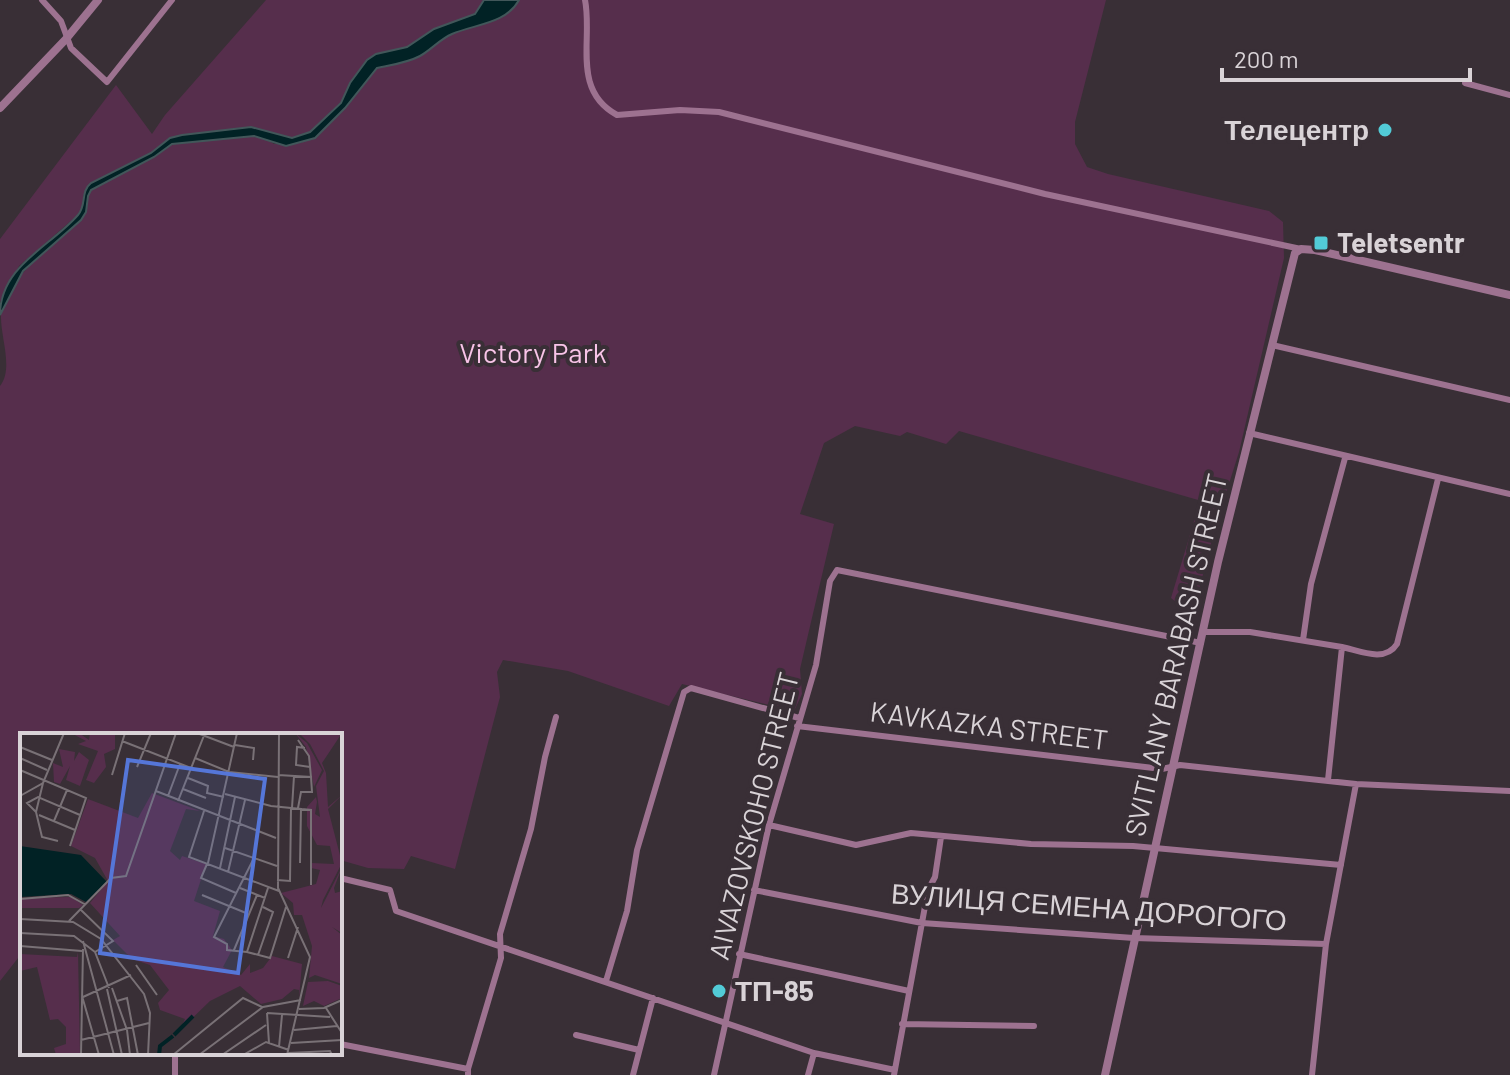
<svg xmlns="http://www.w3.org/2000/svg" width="1510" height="1075" font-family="Barlow,sans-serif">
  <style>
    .green { fill: #562e4c }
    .water { fill: #012225; stroke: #42575a; stroke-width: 2 }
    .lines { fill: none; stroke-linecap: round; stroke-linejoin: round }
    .minor { stroke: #9d7290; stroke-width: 6 }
    .tertiary { stroke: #9d7290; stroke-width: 8 }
    .poi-dot { fill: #52cbd7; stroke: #392f36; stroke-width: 3 }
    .labels { text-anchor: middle; stroke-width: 8; stroke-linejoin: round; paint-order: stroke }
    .poi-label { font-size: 28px; font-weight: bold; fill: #d9d3d7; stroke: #392f36; text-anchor: start }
    .park-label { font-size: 28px; fill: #f8c4e8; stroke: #392f36 }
    .street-label { font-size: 28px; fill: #d9d3d7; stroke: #392f36 }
    .inset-river { fill: none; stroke: #012225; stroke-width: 4 }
    .inset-road { fill: none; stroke: #797176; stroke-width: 2 }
    .view { fill: #5576d8; fill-opacity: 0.15; stroke: #5576d8; stroke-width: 4 }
    .inset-edge { fill: none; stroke: #d9d3d7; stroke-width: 4 }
  </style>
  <rect width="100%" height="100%" fill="#392f36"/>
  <!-- green -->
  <path class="green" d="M266,0H484L475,14L434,29L407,47L376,54L350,83L341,103L310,132L292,138L251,127L170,138L151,153L91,183L83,196V205L80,213L19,266L0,302V239L116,85L152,134L165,115Z
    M519,0H1106L1075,122V144L1087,167L1108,174L1269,211L1283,222L1284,258L1239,452L1227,490L1219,506L959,431L946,444L907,432L900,436L855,426L824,443L800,514L834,524L800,669L802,694L794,711L682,684L669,706L568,671L503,660L497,672L500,697L455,869L411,856L404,869L368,868L340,860V735H22V953L0,981V386C14,368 0,337 1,314C12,272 50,247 81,220L86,212L88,196L91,190L154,157L172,144L242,136L264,138L274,144L301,143L345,108L377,68C391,65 407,63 420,56C431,50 440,39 452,34C475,24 506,24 519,0Z
    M1205,505L1220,509L1194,609L1181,606L1171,598L1198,508Z"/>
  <!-- water -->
  <path class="water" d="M484,0H519C506,24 475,24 452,34C440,39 431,50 420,56C407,63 391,65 377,68L345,108L315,138L286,146L254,136L172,144L154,157L91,190L88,196L86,212L81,220L23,271L0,315C0,266 50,247 78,215C87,205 80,192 91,183L151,153L170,138L182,135L251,127L292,138L310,132L341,103L350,83L367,60L376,54L407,47L434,29L475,14Z"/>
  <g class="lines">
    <!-- minor -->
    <path class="minor" d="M42,0L61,21L71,48L107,82L172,0
      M585,0C593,39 571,90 617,115L680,110L719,112L1045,194L1301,249
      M1465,83L1510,95
      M1272,345L1510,400
      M1249,433L1510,494
      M1203,632H1250L1342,647
      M1303,640L1311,584L1345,458
      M797,726L1162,769L1180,765L1356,784L1510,791
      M1328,780L1342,647C1360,651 1385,663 1397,644L1438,479
      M769,825L856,845L911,833L1031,844L1133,846L1341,865
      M340,878L390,890L396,911L814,1053L895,1070
      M754,890L922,923L1134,938L1326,944
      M739,954L909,991
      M606,981L627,911L637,850L684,692L691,688L799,718
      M902,1024L1034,1026
      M576,1035L639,1050
      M340,1044L468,1069V1075
      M468,1069L501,958L500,934L531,829L545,757L556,717
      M175,1075V1053
      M633,1075L653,998
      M714,1075L769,825L816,665L830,581L837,570L1201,643
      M808,1075L814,1053
      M894,1075L928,890L935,877L941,837
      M1312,1075L1326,944L1356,784"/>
    <!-- tertiary -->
    <path class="tertiary" d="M0,108L66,39L98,0
      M1105,1075L1218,562L1295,253L1301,249L1315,250L1510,295"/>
  </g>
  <!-- markers -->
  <g class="poi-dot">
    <circle cx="1385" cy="130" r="8"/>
    <rect x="1313" y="235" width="16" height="16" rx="4"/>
    <circle cx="719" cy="991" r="8"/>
  </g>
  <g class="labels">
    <!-- poi labels -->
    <g class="poi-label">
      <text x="1369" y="140" text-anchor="end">Телецентр</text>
      <text x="1337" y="253">Teletsentr</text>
      <text x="735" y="1001">ТП-85</text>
    </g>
    <!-- park labels -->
    <g class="park-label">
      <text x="533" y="363">Victory Park</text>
    </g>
    <!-- street labels -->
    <g class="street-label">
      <text transform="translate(1176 655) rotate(-77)" y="10">SVITLANY BARABASH STREET</text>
      <text transform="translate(989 726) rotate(7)" y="10">KAVKAZKA STREET</text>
      <text transform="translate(754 816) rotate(-76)" y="10">AIVAZOVSKOHO STREET</text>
      <text transform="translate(1089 907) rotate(4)" y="10">ВУЛИЦЯ СЕМЕНА ДОРОГОГО</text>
    </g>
  </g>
  <!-- overview -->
  <g transform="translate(20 733)">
    <rect width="322" height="322" fill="#392f36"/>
    <path d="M59,0L69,7L70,0H95V16L84,21L86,34L74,50L66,47L78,18L58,11L66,8L53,1ZM275,0L287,10L302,37L294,54L297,69L295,81L300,84L296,53L304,38L290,11L279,0H322L302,30L306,40L308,74L322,62L308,76L322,130L303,167L301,175L322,134L314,155L315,160L322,158V200L312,194L322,202V251L295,242L289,245L292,213L282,182H274L273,170L261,160L296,151L300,137L291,135V130L314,131L310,113L297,112L287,93V74L296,64L286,14ZM39,16L55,19L54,28L59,19L69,27L60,53L46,47L50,33L40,51L34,49L33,30L43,34ZM132,60L180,78L166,76L150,118L160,127L162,123L186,131L174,168L200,178L193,203L204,206L212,217L203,234L221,242L230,231V240L243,235L252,223L282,231L279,265V257L274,256L262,266L241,271L220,253L190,268L159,298L165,286L140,277L138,270L149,257L130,232L112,226L93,207L100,203L70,170L88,148L75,125L51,113L68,66L118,85ZM51,164L63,172L59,175H2V165ZM58,219L60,322H36L34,315L46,311V294L38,286L30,287L17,234L0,238V221L57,224ZM308,248L322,253V265L304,273L294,268L283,273L288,249Z" fill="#562e4c"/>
    <path d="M0,113L61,122L87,149L66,169L51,161L0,164Z" fill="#012225"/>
    <path class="inset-river" d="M154,302L173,283M139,322L140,313L153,303"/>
    <path class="inset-road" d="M177,0L214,14M259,0L258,155L290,224L267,322M278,7L289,23L291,44M102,8L171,35M215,12L234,15L233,27M0,14L32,27M285,15L277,14L276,32L290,34M0,25L27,37M175,25L209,39L258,44M117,34L131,0M0,37L66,65L50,113M92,42L105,0M258,42L291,44L292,59H281L278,75M168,45L188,53L187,60L204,64M23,50L16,79L22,104L38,108M163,56L186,65M136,58L256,105M205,61L251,73L291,77V152M0,63L23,50L44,0M148,63L160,31M158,68L185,0M272,75L274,43M184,78L169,124L259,158M16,79L7,70L18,64L60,82M19,82L55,97M34,88L47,57M205,115L257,133M188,130L217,0M280,130L281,75M187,131L181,145L216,160M200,135L215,64M208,139L225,67M257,147L270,148L271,75M220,155L245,165M248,155L227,219L250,225L266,174M182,162L226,180M0,166L48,162L66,172M60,176L93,208L75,219M0,186L53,189L81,206L124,261L130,280L128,322M49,188L91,145L106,143L156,0M0,200L54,203L75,219M63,208L94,322M0,213L62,218M214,217L237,162M75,219L89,255M227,219L207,217V211L194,204L234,125M238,222L253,179L243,174M268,225L278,194M116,232L137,262M92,255L107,297L110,322M87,256L102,322M62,263L79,322M63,264L111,242M97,268L107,265L118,322M306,275L322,300M279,276L304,275L322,267M247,280L310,284M247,280L249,310M274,297L317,293M61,307L129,290M271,310L322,307M259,314L262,282M268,320L310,318L312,322M61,322L63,216M153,322L223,265L242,274M179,322L243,274L281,267M202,322L246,292M223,322L246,309L269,317"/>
    <path class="view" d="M108,27L245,46L218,240L80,220Z"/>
    <rect width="322" height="322" class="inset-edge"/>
  </g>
  <!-- scale -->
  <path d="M1222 68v12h248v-12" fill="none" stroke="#d9d3d7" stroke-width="4"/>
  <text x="1234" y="68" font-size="24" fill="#d9d3d7" stroke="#392f36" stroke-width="6" paint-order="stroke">200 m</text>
</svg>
